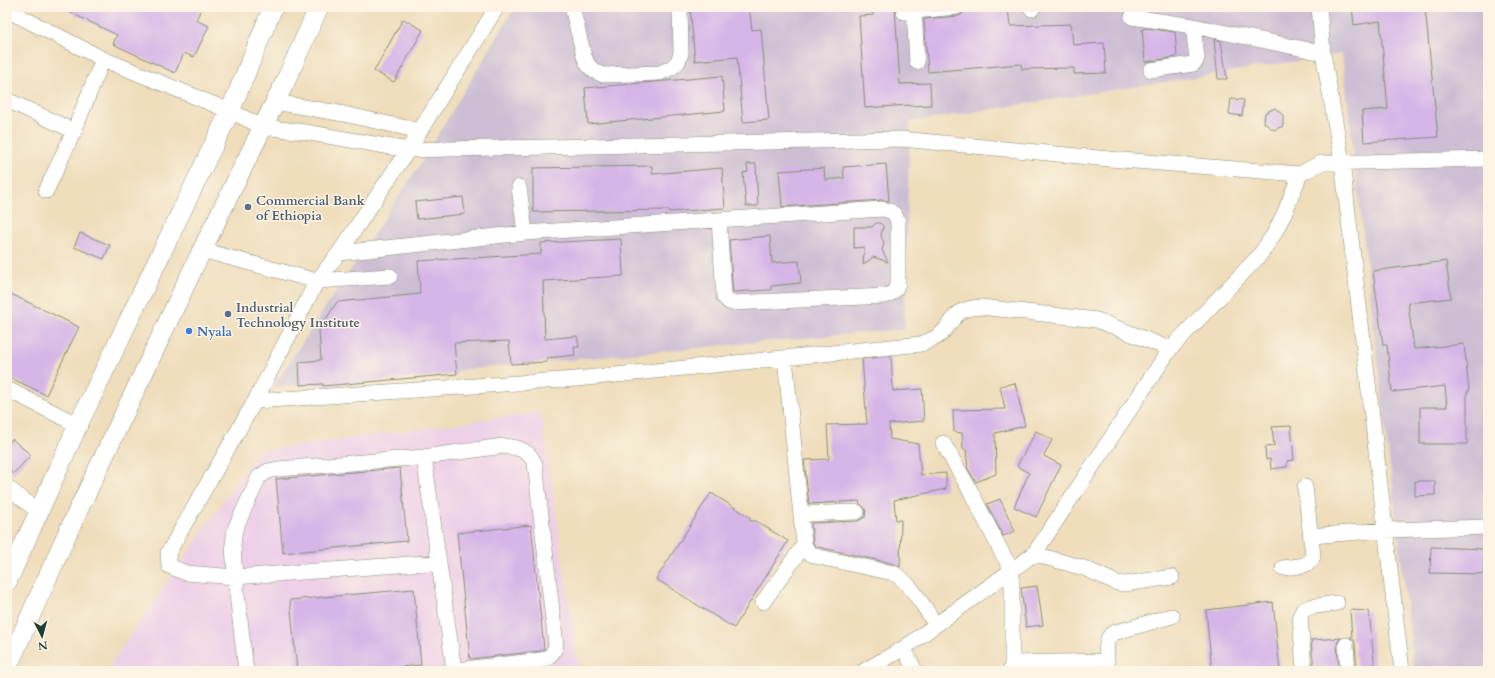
<svg xmlns="http://www.w3.org/2000/svg" width="1495" height="678" font-family="Cardo,serif">
  <style>
    .built { fill: #eed0e8 }
    .industrial { fill: #ccbed4 }
    .building { fill: #d6b5e8 }
    .lines { fill: none; stroke-linecap: round; stroke-linejoin: round }
    .minor-casing { stroke: #878d78; stroke-width: 16 }
    .major-casing { stroke: #878d78; stroke-width: 20 }
    .minor { stroke: #fff; stroke-width: 15 }
    .major { stroke: #fff; stroke-width: 19 }
    .service-dot { fill: #5c6f8a; stroke: #fcf5e5; stroke-width: 1.5 }
    .shop-dot { fill: #3f7fe0; stroke: #fcf5e5; stroke-width: 1.5 }
    .labels { text-anchor: middle; stroke-width: 3; stroke-linejoin: round; paint-order: stroke }
    .service-label { font-size: 13px; font-weight: bold; fill: #4e5e75; stroke: #fcf5e5; text-anchor: start }
    .shop-label { font-size: 13px; font-weight: bold; fill: #366cbe; stroke: #fcf5e5; text-anchor: start }
  </style>
  <rect width="100%" height="100%" fill="#fcf5e5"/>
  <filter id="ink" filterUnits="userSpaceOnUse"><feTurbulence type="fractalNoise" baseFrequency=".025" numOctaves="2"/><feDisplacementMap in="SourceGraphic" scale="8" xChannelSelector="R" yChannelSelector="G"/><feConvolveMatrix kernelMatrix="1 2 1 2 8 2 1 2 1" color-interpolation-filters="sRGB"/></filter>
  <filter id="wash" filterUnits="userSpaceOnUse"><feTurbulence type="fractalNoise" baseFrequency=".012" numOctaves="4" result="noise"/><feDisplacementMap in="SourceGraphic" scale="16" xChannelSelector="R" yChannelSelector="G"/><feGaussianBlur stdDeviation="0.9" result="paint"/><feColorMatrix in="noise" values="0 0 0 0 0 0 0 0 0 0 0 0 0 0 0 0 0 1.4 0 .05"/><feComposite in="paint" operator="in"/></filter>
  <g filter="url(#wash)">
    <rect width="100%" height="100%" fill="#efddbb"/>
    <!-- built -->
    <path class="built" d="M541,412L579,671H106L258,451Z"/>
    <!-- industrial -->
    <path class="industrial" d="M515,7H1488V671H1414L1342,54L910,122L904,329L273,387L421,163Z"/>
    <g id="blocks">
      <!-- building -->
      <path class="building" d="M59,7H202L196,20L209,26L194,57L184,53L175,73L113,44L117,35Z
        M690,7H749L752,30L761,29L769,120L743,122L737,57L695,61Z
        M873,7H895L900,84L930,83L931,105L910,106V105L865,108L859,16L873,15Z
        M966,7H976V10L1008,8L1010,26L1071,24L1073,45L1104,43L1106,73L1074,74V68L1022,69L1021,64L928,72L924,19L958,16L962,14Z
        M1352,7H1425L1438,137L1364,142L1362,111L1388,109L1380,21L1354,25Z
        M403,19L423,30L394,82L374,71Z
        M1148,28L1175,32L1177,57L1145,62L1142,29Z
        M1214,39L1221,41L1227,79H1218Z
        M722,76L725,111L588,124L585,88Z
        M1231,99L1244,100L1242,116L1229,114Z
        M1275,108L1283,115V126L1274,130L1264,123L1265,113Z
        M747,164H756L758,206H746L743,173L748,172Z
        M886,164L889,201L881,200L782,207L779,171L824,168L825,180L844,178L843,167Z
        M652,166V174L722,168L725,208L669,212V210L533,212V168Z
        M463,197L465,214L417,219L415,202Z
        M876,223H880L883,226L881,236L884,243L882,250L888,262L873,257L863,265L864,247L854,248V227H872Z
        M80,233L110,245L104,259L74,247Z
        M770,236L772,263L799,261L801,283L771,286V290L733,292L729,240Z
        M621,239L623,276L543,281L545,339L577,336L579,347H574L575,355L547,358V362L511,364L509,341L454,343L457,374L323,386V384L300,385L299,362L321,360L319,330L337,302L420,294L418,261L541,254V243Z
        M1446,261L1451,298L1408,303L1414,349L1464,344L1469,392H1467V444H1420V407H1447L1445,386L1392,392L1387,345H1383L1373,271Z
        M7,292L79,327L46,395L7,376Z
        M891,356L893,391L922,389L924,421L889,424L890,439L918,444L921,475L946,473V489L894,500L896,520H901L900,567L895,564L822,548L815,546L813,542L811,523L858,521L865,517L866,511L864,507L860,504L859,501L809,504L804,460L829,459L827,425L867,424L862,359Z
        M1015,383L1025,426L995,433L996,474L976,482L968,469L966,450L963,449L962,433L954,432L953,410L1005,409L1000,386Z
        M1291,426L1294,460L1287,461V467L1271,469L1270,459L1266,460L1265,447L1274,446L1272,427Z
        M1036,431L1052,440L1044,456L1061,465L1036,517L1014,507L1029,473L1017,466Z
        M12,439L31,455L13,474L7,468V445Z
        M400,468L407,541L283,553L276,479Z
        M1415,481H1435V495L1415,496Z
        M711,493L750,517V521H756L788,541L734,628L656,579Z
        M1000,499L1015,531L1003,536L987,504Z
        M531,525L544,649L540,651L470,659L457,533Z
        M1431,547L1484,549V574L1430,573Z
        M1037,586L1043,625L1026,627L1021,588Z
        M414,589L421,665L355,671H297L290,600Z
        M1273,602L1280,671H1212L1206,610Z
        M1350,610L1369,611L1375,671H1357L1355,644L1354,640L1350,637H1352Z
        M1341,638L1338,641L1337,645L1339,671H1314L1311,640Z"/>
    </g>
  </g>
  <g filter="url(#ink)">
    <use href="#blocks" fill-opacity="0" stroke="#878d78" stroke-width="1"/>
    <g class="lines">
      <defs>
        <path id="minor" d="M572,7L584,56L588,65L594,71L603,75L660,73L671,68L678,62L681,53L680,7
          M1032,7V9
          M1319,7L1323,53L1342,162L1402,671
          M7,10L103,59L230,111L263,127L305,132L408,150L901,139L1109,159L1300,174
          M914,11L917,62
          M904,12L957,7
          M1132,17L1193,26L1323,53
          M1151,70L1193,64L1196,61L1197,58L1193,26
          M7,100L74,131
          M275,102L344,114L420,131
          M519,187L525,233
          M46,191L74,131L103,59
          M202,250L317,281L390,276
          M339,253L525,233L882,209C892,211 896,213 898,223V283C896,291 893,293 885,296L733,303L729,302L724,297L719,220
          M785,358L804,545L809,553L819,557L893,573C912,583 923,607 936,625
          M7,389L78,425
          M255,401L576,379L921,344C928,341 935,339 941,334C958,317 953,309 981,307L1097,320L1170,349
          M943,443L971,492L1004,557L1012,569V663L1011,671
          M424,457L454,670
          M7,487L38,511
          M801,514L857,512
          M1311,536L1385,530L1488,527
          M1034,554L1084,568L1117,583L1125,584L1172,577
          M439,562L235,577L186,573L169,566L168,553L255,401L317,281L339,253L408,150L497,7
          M1283,568C1293,566 1311,568 1313,556L1305,487
          M763,602L804,545
          M1346,645L1348,671
          M904,648L915,671
          M1107,661C1107,651 1104,639 1113,633L1172,616
          M1012,663L1107,661L1108,671
          M246,671L235,577L233,545L235,529L259,477L268,471L278,469L424,457L503,446C518,447 529,450 535,464L556,645C554,653 550,657 542,660L448,671
          M864,671L904,648L1034,554L1170,349L1259,256L1274,234L1285,212L1300,174L1321,163L1488,159
          M1304,671L1300,616L1303,610L1310,607L1337,603"/>
        <path id="major" d="M7,582L78,425L230,111L273,7
          M7,668L67,534L202,250L286,80L319,7"/>
      </defs>
      <!-- minor casing -->
      <use href="#minor" class="minor-casing"/>
      <!-- major casing -->
      <use href="#major" class="major-casing"/>
      <!-- minor -->
      <use href="#minor" class="minor"/>
      <!-- major -->
      <use href="#major" class="major"/>
    </g>
  </g>
  <!-- markers -->
  <g class="service-dot">
    <circle cx="248" cy="207" r="4"/>
    <circle cx="228" cy="314" r="4"/>
  </g>
  <circle class="shop-dot" cx="189" cy="331" r="4"/>
  <g class="labels">
    <!-- service labels -->
    <g class="service-label">
      <text x="256" y="205">Commercial Bank<tspan x="256" dy="15">of Ethiopia</tspan></text>
      <text x="236" y="312">Industrial<tspan x="236" dy="15">Technology Institute</tspan></text>
    </g>
    <!-- shop labels -->
    <g class="shop-label">
      <text x="197" y="336">Nyala</text>
    </g>
  </g>
  <!-- margin -->
  <rect width="1495" height="678" fill="none" stroke="#fcf5e5" stroke-width="24"/>
  <!-- north arrow -->
  <g transform="translate(42 636) rotate(174)" stroke="#fcf5e5" stroke-width="3" paint-order="stroke">
  <path d="M0-3L7 15L0 10L-7 15Z" fill="#1f3d34"/>
  <text y="-6" font-size="11" font-weight="bold" text-anchor="middle" fill="#1f3d34">N</text>
  </g>
</svg>
